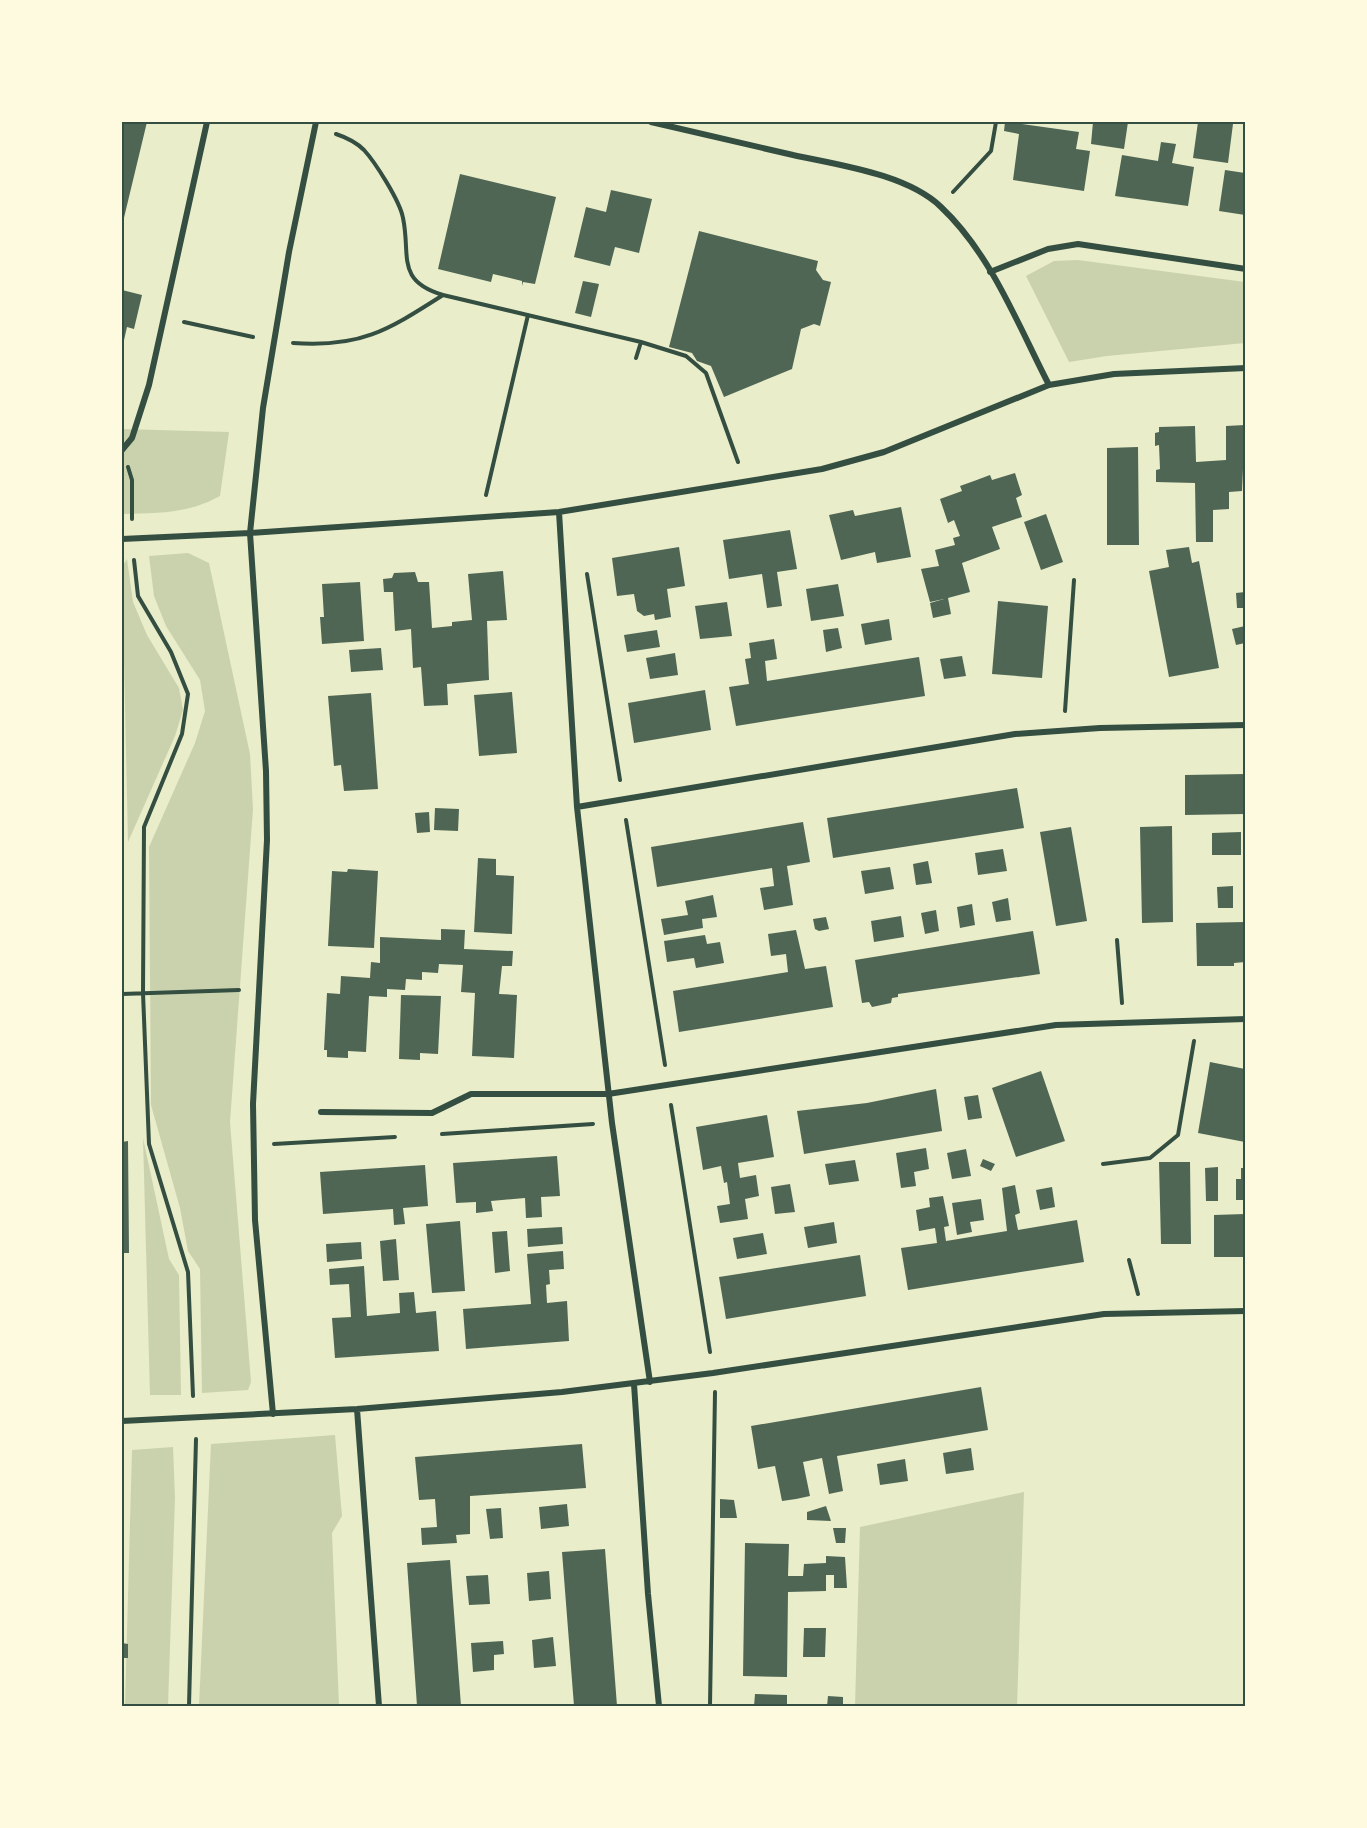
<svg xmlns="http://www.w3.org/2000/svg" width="1367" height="1828" font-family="Signika,sans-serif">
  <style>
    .green { fill: #cad2ad }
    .building { fill: #4f6655 }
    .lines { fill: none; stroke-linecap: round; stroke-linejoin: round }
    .path { stroke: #344e41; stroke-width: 4 }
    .minor { stroke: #344e41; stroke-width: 6 }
    .neatline { fill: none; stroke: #344e41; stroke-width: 2 }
  </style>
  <rect width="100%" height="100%" fill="#e9edc9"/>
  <!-- green -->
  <path class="green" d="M1078,260L1245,282V343L1107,356L1069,362L1026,276L1054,261Z
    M122,429L229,432L220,496C188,514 157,513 122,514Z
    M188,553L209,563L250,754L253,809L230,1122L251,1382L248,1390L202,1393L200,1269L188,1251L180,1208L151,1105L149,847L195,743L205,711L200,680L166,626L154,596L149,556Z
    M127,559L133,602L147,635L179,688L183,710L175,736L128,842L122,567Z
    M143,1138L169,1259L179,1275L181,1395H150Z
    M335,1435L342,1516L332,1533L339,1706H199L211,1444Z
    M173,1447L175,1498L168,1706H125L132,1450Z
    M1024,1492L1017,1706H855L860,1527Z"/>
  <!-- building -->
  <path class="building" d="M122,122H147L122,226Z
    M1005,122H1023L1022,124L1079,132L1076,149L1090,151L1084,191L1013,180L1019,134L1004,131Z
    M1093,122H1128L1124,149L1091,144Z
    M1198,122L1233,124L1228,163L1193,158Z
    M1161,142L1176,144L1172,163L1194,167L1188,206L1115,196L1122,155L1158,161Z
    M1225,170L1245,173V215L1219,211Z
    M460,174L556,197L535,284L523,282L522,286V281L493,274L491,282L438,269Z
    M611,190L652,199L639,253L615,247L610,266L574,257L586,207L606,212Z
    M699,231L818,261L816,270L823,280L831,282L820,326L814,324L801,329L792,369L724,397L711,366L697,361L692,353L669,347Z
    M583,281L599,284L591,317L575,313Z
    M122,290L142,295L134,329L127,327L122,349Z
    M1245,425L1242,491L1229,492V509L1213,510V542H1196L1195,483L1156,482V470L1160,469L1159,445L1155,446V433L1159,432V427L1195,426L1196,462L1226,460V426Z
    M1138,447L1139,545H1107V448Z
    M1015,473L1022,495L1016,498L1022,517L992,527L1000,549L962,563L970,592L948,598L951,614L933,618L930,603L944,599L930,602L921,569L939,566L935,550L955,545L953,538L960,536L954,520L948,523L940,499L962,491L960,486L974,481L990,475L992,480Z
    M901,507L911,557L877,563L875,552L841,560L829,515L853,510L855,516Z
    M1046,514L1063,562L1041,570L1024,522Z
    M790,530L797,569L777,572L782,606L767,608L762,574L729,579L723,540Z
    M679,547L685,586L667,589L671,617L655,620L654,614L644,616L637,611L634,594L617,596L612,558Z
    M1189,547L1192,563L1199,561L1219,668L1169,677L1149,571L1169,567L1166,550Z
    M503,571L507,620L487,621L489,680L447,684L448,705L424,706L421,667L413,668L411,629L395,631L393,592H384L383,579L392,578L394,573L415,572L418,582H429L432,628L452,626V622L472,620L468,574Z
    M360,582L364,641L322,644L320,617H324L322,584Z
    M838,584L844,616L811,621L806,589Z
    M1245,592V608H1237L1236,593Z
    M998,601L1048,606L1042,678L992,674Z
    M727,602L732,636L700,639L695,606Z
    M889,619L892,640L865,645L861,624Z
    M1245,626V643L1236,645L1232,629Z
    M838,628L842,648L826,652L823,630Z
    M657,630L660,647L627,652L624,635Z
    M774,639L777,659L765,661L767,681L919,657L925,696L736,726L729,687L749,684L745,659L751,658L749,643Z
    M381,648L383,670L351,672L349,650Z
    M675,653L678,675L650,679L646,658Z
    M962,656L966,676L944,679L940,659Z
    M705,690L711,730L634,743L628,703Z
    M512,692L517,753L479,756L474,695Z
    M371,693L378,789L344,791L341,765L334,766L328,696Z
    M1245,774V814L1185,815V775Z
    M1017,788L1024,828L833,858L827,818Z
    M435,808L459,809L458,831L434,830Z
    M429,812L430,832L417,833L415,813Z
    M803,822L810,862L787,866L793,905L764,910L760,888L774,886L772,868L657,887L651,847Z
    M1172,826L1173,922L1142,923L1140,827Z
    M1071,827L1087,921L1056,926L1040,832Z
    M1241,832V855H1212V833Z
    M1003,849L1007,871L978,875L975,853Z
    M478,858L496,859V875L514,876L512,934L474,932Z
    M928,861L932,883L916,885L913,864Z
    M890,867L894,889L865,894L861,871Z
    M348,869L378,871L374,948L328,946L332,871L347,872Z
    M1233,886V908H1218L1217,887Z
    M713,895L717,917L702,919L703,928L664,935L661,919L688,915L685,901Z
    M1008,898L1011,920L996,922L992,902Z
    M972,904L975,925L960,928L957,907Z
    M936,910L939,931L925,934L921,913Z
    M901,916L904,937L874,942L871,921Z
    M826,917L829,929L819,931L815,929L813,919Z
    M1245,922V962L1234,963V966H1197L1196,923Z
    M441,929L465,930L464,949L513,951L512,966H502L499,994L517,995L514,1058L472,1056L475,993L461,992L463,965L439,964L438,973L422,972V980L406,979L405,990L387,989V997L369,996L366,1052L348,1051V1058L327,1057V1050H324L327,993L340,994L341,976L370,978L371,962L380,963V937L441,940Z
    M796,930L805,969L826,966L833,1007L679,1032L673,991L788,972L786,954L771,956L768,934Z
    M1033,931L1040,974L898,994V997L892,998L891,1003L872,1007L869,1002L862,1003L855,960Z
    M705,935L707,944L720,942L724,963L696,968L694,958L667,962L664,941Z
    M401,995L441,996L438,1054L420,1053V1060L399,1059Z
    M1210,1062L1245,1069V1142L1198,1133Z
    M1041,1071L1065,1141L1016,1157L992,1088Z
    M936,1089L942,1131L804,1154L797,1111L867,1103Z
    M978,1095L982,1118L968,1120L964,1097Z
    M767,1115L774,1157L738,1163L740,1178L756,1175L759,1196L745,1199L748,1219L720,1223L717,1206L730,1204L727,1182L724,1183L721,1166L703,1170L696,1127Z
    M128,1141L129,1253H122V1142Z
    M926,1148L929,1169L914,1172L916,1186L901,1188L896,1153Z
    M966,1149L971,1176L952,1179L947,1153Z
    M557,1156L560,1196L541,1197L542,1217L526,1218L525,1198L491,1201L493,1211L476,1213V1202L456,1203L453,1163Z
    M983,1159L995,1164L991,1171L980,1166Z
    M855,1160L859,1181L829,1185L825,1164Z
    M1159,1162H1190L1191,1244H1161Z
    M425,1165L428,1206L403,1208L405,1224L394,1225L393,1209L323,1214L320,1172Z
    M1218,1167V1201H1206L1205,1168Z
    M1241,1168H1245V1200H1236V1179H1241Z
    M790,1184L795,1212L775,1214L771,1187Z
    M1015,1185L1020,1213L1015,1215L1018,1230L1077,1220L1084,1262L908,1290L901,1248L937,1243L935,1228L919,1231L916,1210L930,1207L929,1198L943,1196L949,1226L944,1227L946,1241L1007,1231L1002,1188Z
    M1052,1187L1055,1207L1040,1210L1036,1190Z
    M981,1199L984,1220L970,1222L972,1232L957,1235L952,1203Z
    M1245,1214V1257H1214V1215Z
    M460,1221L465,1291L432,1293L426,1224Z
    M834,1222L837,1243L808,1248L804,1227Z
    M562,1227L563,1244L528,1247L527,1229Z
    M507,1231L510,1271L495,1273L492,1232Z
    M763,1233L767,1254L737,1259L733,1238Z
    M396,1239L399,1280L383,1281L380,1241Z
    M361,1242L362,1259L327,1262L326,1244Z
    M563,1251L564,1269L549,1270L550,1284L546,1285L547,1303L567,1301L569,1341L466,1349L463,1309L531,1304L527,1254Z
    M860,1255L866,1296L726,1319L719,1277Z
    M364,1266L367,1316L400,1313L399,1293L414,1292L416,1313L436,1311L439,1351L335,1358L332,1318L351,1317L349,1284L330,1285L329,1269Z
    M981,1387L988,1430L837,1456L843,1491L829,1494L822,1458L803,1462L810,1496L796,1499L782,1501L775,1466L758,1469L751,1426Z
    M582,1444L586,1488L470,1496V1534L456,1535L457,1543L422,1545L421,1528L437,1527L435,1499L419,1500L415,1457Z
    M971,1448L974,1470L946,1474L943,1453Z
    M905,1459L908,1481L880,1485L877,1464Z
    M720,1499L734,1500L737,1518H720Z
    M567,1504L569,1526L541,1529L539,1507Z
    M826,1506L831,1521L807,1520V1512Z
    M501,1508L503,1538L490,1539L486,1509Z
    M833,1528H846L845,1543H836Z
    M745,1543L789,1544L788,1576H803L804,1564L826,1563V1556L845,1557L847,1588H834V1575H826V1591L788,1592L787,1677L743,1676Z
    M605,1549L617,1706H574L562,1552Z
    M450,1560L461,1706H417L407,1563Z
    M549,1571L551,1599L529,1601L527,1573Z
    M488,1575L490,1604L469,1605L466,1576Z
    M804,1628H826L825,1657H803Z
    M553,1637L556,1666L534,1668L532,1640Z
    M503,1641L504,1654L494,1655V1670L473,1672L471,1643Z
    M122,1643L128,1644V1658H122Z
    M755,1694L787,1695V1706H754Z
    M828,1696L843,1697V1706H827Z"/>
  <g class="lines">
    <!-- path -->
    <path class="path" d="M336,134C345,137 357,143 364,150C375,162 400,201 403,218C411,255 395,281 443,295L641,342L686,356L706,373L738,462
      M953,192L991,151L996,122
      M184,322L253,337
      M293,343C361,348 388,330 443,295
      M636,358L641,342
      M128,467L132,480V519
      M486,495L528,315
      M134,560L138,596L171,652L188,694L182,734L144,827L143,993L149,1144L188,1272L193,1396
      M587,574L620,780
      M1065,711L1074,580
      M626,820L665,1065
      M1117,940L1122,1003
      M122,994L239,990
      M671,1105L710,1352
      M442,1134L593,1124
      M274,1144L395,1137
      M1103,1164L1150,1158L1178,1135L1194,1041
      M1129,1260L1138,1294
      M189,1706L196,1439
      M710,1706L715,1392"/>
    <!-- minor -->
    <path class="minor" d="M651,122C699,133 746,144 793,155C838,165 907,174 941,207C991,254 1018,325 1049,385
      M990,272L1048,249L1078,244L1246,269
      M122,450L132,438L149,385L207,122
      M559,512L577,807L612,1123L650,1382
      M122,539L250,533L559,512L822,469L884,452L1049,385L1114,374L1246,368
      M577,807L1015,734L1100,728L1246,725
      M321,1112L432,1113L471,1094H608L1056,1025L1246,1019
      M634,1384L648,1594L659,1706
      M357,1409L379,1706
      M273,1414L255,1220L253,1104L267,840L266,771L250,533L263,408L289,252L316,122
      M122,1421L357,1409L562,1392L713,1373L1104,1314L1246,1311"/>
  </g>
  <!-- border -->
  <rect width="1367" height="1828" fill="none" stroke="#fefae0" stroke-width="246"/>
  <rect x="123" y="123" width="1121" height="1582" class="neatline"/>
</svg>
